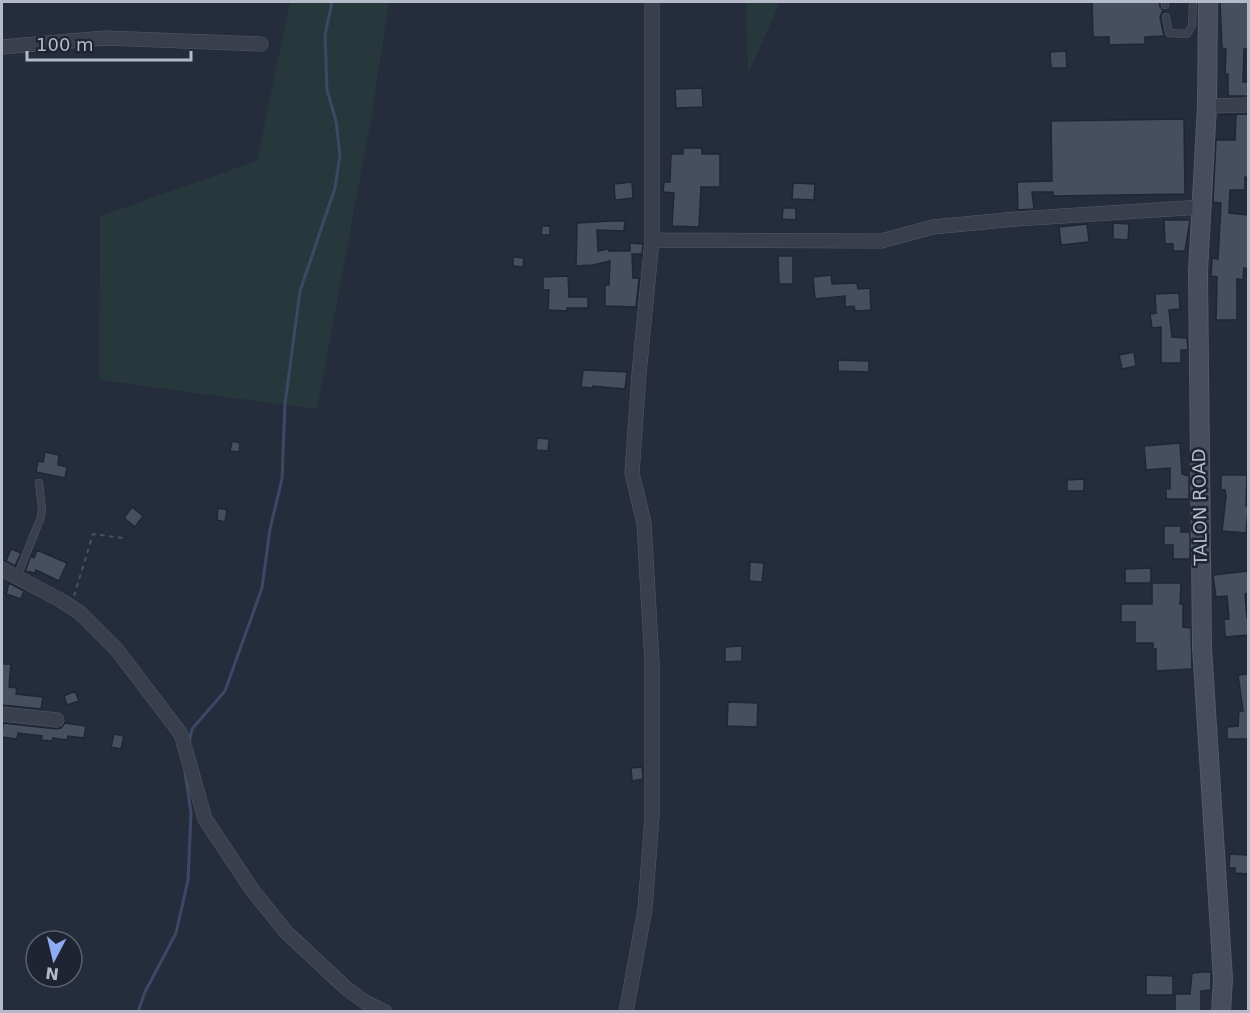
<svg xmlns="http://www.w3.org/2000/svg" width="1250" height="1013" font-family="'DejaVu Sans',sans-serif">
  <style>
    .green { fill: #27383d }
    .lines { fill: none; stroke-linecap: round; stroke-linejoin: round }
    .stream { stroke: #3b4964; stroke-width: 3 }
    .building { fill: #464f60; stroke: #202633; stroke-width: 1.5 }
    .lane-casing { stroke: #545a67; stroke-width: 8 }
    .street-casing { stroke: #545a67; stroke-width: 15 }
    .secondary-casing { stroke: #545a67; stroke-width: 20 }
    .path { stroke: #45555a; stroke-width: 2; stroke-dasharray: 4.5 4.5; stroke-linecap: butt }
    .lane { stroke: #393f4c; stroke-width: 7 }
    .street { stroke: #393f4c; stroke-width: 14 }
    .secondary { stroke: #474d5f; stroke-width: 18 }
    .labels { text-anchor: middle; stroke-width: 5; stroke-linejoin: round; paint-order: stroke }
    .street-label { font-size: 18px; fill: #b4bac7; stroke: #1e2431 }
  </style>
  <rect width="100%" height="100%" fill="#252c3c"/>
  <!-- green -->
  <path class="green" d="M290,2H389L372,114L317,409L99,380L100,216L257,161Z
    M746,2H780L748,74Z"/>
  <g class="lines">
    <!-- stream -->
    <path class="stream" d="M189,743L192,729L225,691L262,588L270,529L282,479L285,404L300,291L335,188L340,155L336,121L327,90L325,35L332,2
      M138,1012L145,992L176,933L188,880L191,813L185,773"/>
  </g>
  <!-- building -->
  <path class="building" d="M1092,2H1159L1160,7L1163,10L1160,17L1164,36L1145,37V44L1109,45V37H1093Z
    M1220,2H1248V49H1244L1243,82H1248V96H1228V74H1225L1226,49L1222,48Z
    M1066,51L1067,68H1051L1050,52Z
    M702,88L703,107L676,108L675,89Z
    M1248,114V178L1245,177V190H1230L1229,213L1248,215V269L1244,268L1243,280L1237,279V320H1216L1217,277L1211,276L1212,258L1218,259L1221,203L1213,202L1216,140H1235L1236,115H1219Z
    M1184,119L1185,194L1053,196V192H1032L1034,209L1018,210L1017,182L1052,181L1051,121Z
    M683,148H702V154H720V187H701L699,227L672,226L674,193L663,192L664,182H670L671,154H683Z
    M632,182L633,198L615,200L614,184Z
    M793,183L815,184L814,200L792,199Z
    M783,208H796V220L782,219Z
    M1164,220H1190L1185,251H1173V244H1165Z
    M611,221H625L624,231L597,230L598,251L608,249L609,251H630V243L643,244L642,254H632L633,278H639L636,307L605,306V285H609L610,261L593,265L576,266L577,223Z
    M1113,223L1129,224L1128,240L1113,239Z
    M1087,224L1089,242L1061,245L1059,227Z
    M542,226H550V235H541Z
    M778,256H793V284H779Z
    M513,257L524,258L523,267L513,266Z
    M831,275L832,284L857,283L858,289L870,288L871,310L855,311L854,306L845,307V296L815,299L813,277Z
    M568,276L569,297H588V308H567V311L548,310L549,290H543V277Z
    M1179,293L1180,309L1169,310L1172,337L1187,338L1188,350H1181V363H1161V327L1152,328L1150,314L1156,313L1155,294Z
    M1134,352L1136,366L1122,369L1119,355Z
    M838,360L869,361V372L838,371Z
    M583,370L627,372L625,389L593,386V388L581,387Z
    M537,438L549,439L548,451L536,450Z
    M232,441L240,443L239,452L230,451Z
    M1180,443L1182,474L1189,476V499H1166V488L1170,489V468L1146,470L1144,446Z
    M45,452L59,455L58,465L67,467L65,478L36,472L38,461L43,462Z
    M1221,475H1247L1246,506H1248V510L1246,533L1222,531L1226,496L1225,490H1221Z
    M1084,479V491H1067V480Z
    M132,507L143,516L135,527L124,518Z
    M218,508L227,510L225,522L217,520Z
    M1164,526H1181V532H1190V559H1173V545H1164Z
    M11,549L21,553L15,566L6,561Z
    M37,550L67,563L59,581L36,570L35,573L25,571L31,556L34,558Z
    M750,562L764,563L762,582L749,581Z
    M1151,568V583H1125V569Z
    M1248,571V593L1245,594L1247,618H1248V635L1225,637L1224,619H1229L1227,596L1216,597L1213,575Z
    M9,583L24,591L21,599L6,594Z
    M1152,583H1181L1180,604H1183V627L1191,628L1192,669L1156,671V649H1153V643H1135V622H1121V604H1152Z
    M742,646V661L725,662V647Z
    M2,664H11L9,687L17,688L16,694L43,697L41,709L2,705Z
    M1248,674V739H1227V727L1238,726L1239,711H1243L1238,675Z
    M75,691L79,701L67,705L64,696Z
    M728,702L758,703L757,727L727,726Z
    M3,723L56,729L61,728L65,723L86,726L84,738L68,736L67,740L53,738L52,741L41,740L42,736L18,733L17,739L2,737Z
    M114,734L124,736L121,749L111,747Z
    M642,767L643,779L632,781L631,768Z
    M1230,854L1248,855V874L1235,873V868H1229Z
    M1205,972H1211V990L1201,991V1011H1175V994H1190L1192,973Z
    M1146,975L1173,976V995H1146Z"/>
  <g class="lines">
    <defs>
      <path id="lane" d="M1165,2V5
        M1166,17L1169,33L1187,34L1192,26L1193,2
        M17,577L41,517L42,508L39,483"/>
      <path id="street" d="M2,47L105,38L261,44
        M1207,106L1248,105
        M652,240L881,241L933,227L1016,219L1202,207
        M2,569L62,601L80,613L117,650L181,734L205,819L253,891L286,932L346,988L365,1002L385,1012
        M2,714L57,720
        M626,1012L645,909L652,817V663L644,523L632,473L639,374L652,240V2"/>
      <path id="secondary" d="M1208,2L1207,106L1198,272L1202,647L1223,979L1221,1012"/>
    </defs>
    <!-- lane casing -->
    <use href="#lane" class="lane-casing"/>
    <!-- street casing -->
    <use href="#street" class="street-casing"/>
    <!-- secondary casing -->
    <use href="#secondary" class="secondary-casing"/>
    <!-- path -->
    <path class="path" d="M74,596L93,534L123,538"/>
    <!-- lane -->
    <use href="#lane" class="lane"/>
    <!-- street -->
    <use href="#street" class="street"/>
    <!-- secondary -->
    <use href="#secondary" class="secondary"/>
  </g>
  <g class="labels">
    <!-- street labels -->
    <g class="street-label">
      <text transform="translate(1200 507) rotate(-91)" y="6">TALON ROAD</text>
    </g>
  </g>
  <!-- border -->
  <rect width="1250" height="1013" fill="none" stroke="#b4bac7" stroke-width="6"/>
  <!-- north arrow -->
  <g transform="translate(54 959) rotate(187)"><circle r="28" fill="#1e2431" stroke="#5a606d" stroke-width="1.5"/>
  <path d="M0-4.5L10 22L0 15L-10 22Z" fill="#8eabf3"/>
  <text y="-9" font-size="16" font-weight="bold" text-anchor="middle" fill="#b4bac7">N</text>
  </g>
  <!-- scale -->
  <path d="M27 51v9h164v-9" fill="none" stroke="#b4bac7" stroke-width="3"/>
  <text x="36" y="51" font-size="18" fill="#b4bac7" stroke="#1e2431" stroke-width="4.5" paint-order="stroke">100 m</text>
</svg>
